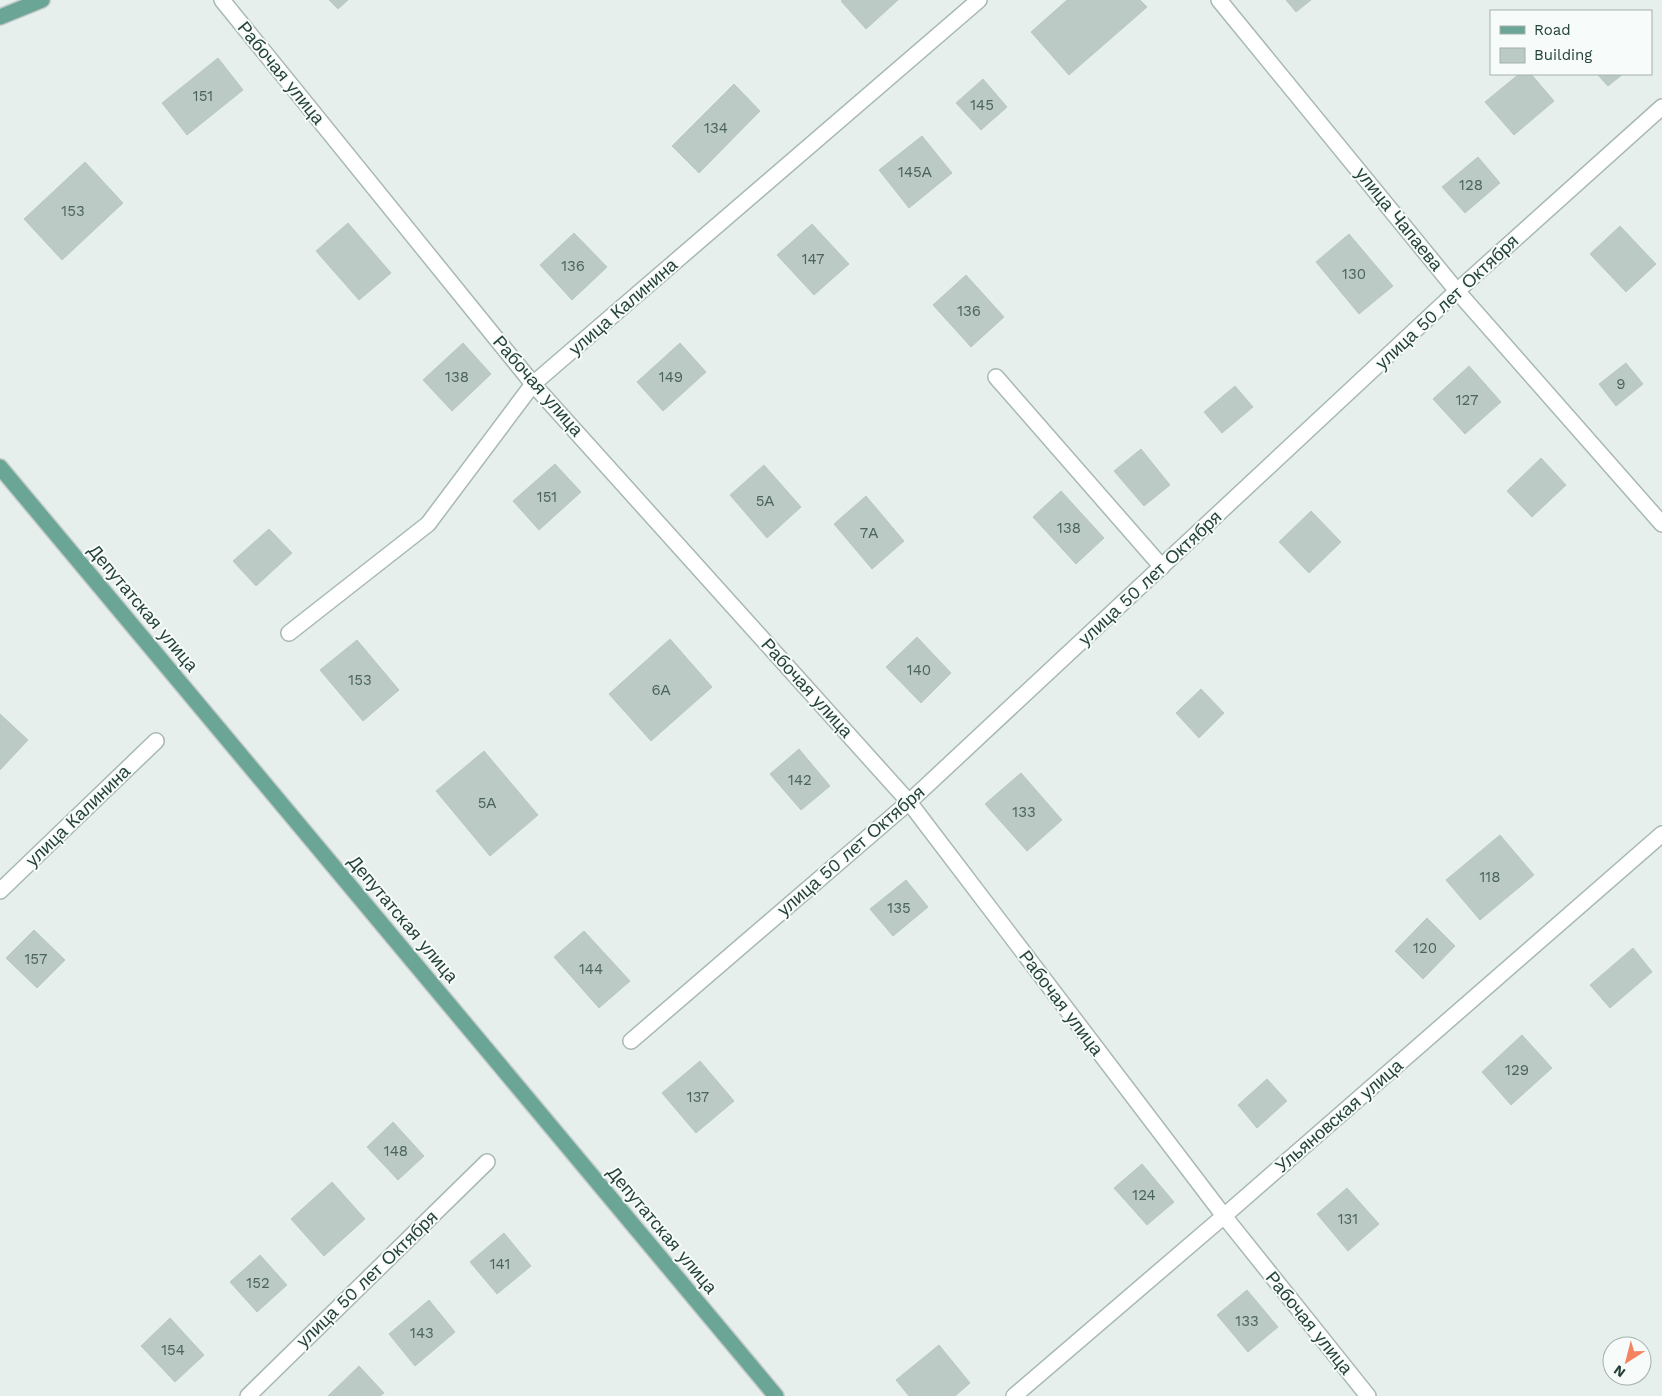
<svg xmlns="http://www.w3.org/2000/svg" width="1662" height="1396" font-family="'Work Sans',sans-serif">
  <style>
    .building { fill: #bbcac4; stroke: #b8c9c2 }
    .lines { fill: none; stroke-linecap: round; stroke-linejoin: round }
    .minor-casing { stroke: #a8b8b2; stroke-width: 18 }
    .major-casing { stroke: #c2cac8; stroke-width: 18 }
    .minor { stroke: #fff; stroke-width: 15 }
    .major { stroke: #6aa596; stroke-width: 15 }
    .labels { text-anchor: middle; stroke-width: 4; stroke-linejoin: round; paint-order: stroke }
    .number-label { font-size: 15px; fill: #4a645c }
    .street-label { font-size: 18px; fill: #24423a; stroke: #f7fbf9 }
  </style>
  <rect width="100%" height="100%" fill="#e6efeb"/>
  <!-- building -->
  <path class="building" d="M329,0H348L338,9Z
    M843,0H898L866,29L841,1Z
    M1067,0H1140L1147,7L1069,75L1031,32Z
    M1286,0H1311L1296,12Z
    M218,58L243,90L187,135L162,103Z
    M1519,74H1531L1554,101L1514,135L1485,102Z
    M1597,74H1623L1608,86Z
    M983,79L1007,107L981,130L956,103Z
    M734,84L760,111L699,173L672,146Z
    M922,136L952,173L909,208L879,170Z
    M1478,157L1500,183L1465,213L1442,187Z
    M85,162L123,203L62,260L24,219Z
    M348,223L391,273L359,300L316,251Z
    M812,224L849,264L814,295L777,255Z
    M1620,226L1656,264L1626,292L1590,254Z
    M574,233L607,267L572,300L540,265Z
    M1349,234L1393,286L1359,314L1316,262Z
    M966,275L1004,317L971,347L933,305Z
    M463,343L491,374L452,411L423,380Z
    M680,343L706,372L663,411L637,382Z
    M1626,363L1643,384L1616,406L1599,384Z
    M1469,366L1501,402L1465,434L1433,399Z
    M1235,386L1253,407L1222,433L1204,412Z
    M1141,449L1170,485L1144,506L1114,471Z
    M1541,458L1566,485L1532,517L1507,491Z
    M555,464L581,492L539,530L513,501Z
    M764,465L801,507L767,538L730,495Z
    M1061,491L1104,538L1076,564L1033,517Z
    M866,496L904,541L872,569L834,524Z
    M1311,511L1341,542L1309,573L1279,542Z
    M269,529L292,553L256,586L233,561Z
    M917,637L951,673L921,703L886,667Z
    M670,639L712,687L651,741L609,694Z
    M357,640L399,690L363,721L320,670Z
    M1201,689L1224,713L1199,738L1176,713Z
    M0,714L28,740L0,770Z
    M799,749L830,786L801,810L770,774Z
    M484,751L538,815L490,856L436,791Z
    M1021,773L1062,820L1027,851L985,804Z
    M1500,835L1534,875L1480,920L1446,880Z
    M906,880L928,907L893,936L870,909Z
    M1427,918L1455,946L1423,979L1395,951Z
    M34,930L65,960L37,988L6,958Z
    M584,931L630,981L599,1008L554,957Z
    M1633,948L1652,972L1610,1008L1590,985Z
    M1522,1035L1552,1068L1511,1105L1482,1072Z
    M700,1061L734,1101L696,1133L662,1093Z
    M1267,1079L1287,1101L1257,1128L1238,1105Z
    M393,1122L424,1156L398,1180L367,1147Z
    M1142,1164L1174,1202L1147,1225L1114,1188Z
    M332,1182L365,1219L324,1256L291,1219Z
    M1347,1188L1379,1224L1348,1251L1317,1214Z
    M504,1233L531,1266L497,1294L470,1262Z
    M260,1255L287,1285L257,1312L230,1282Z
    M1247,1290L1278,1327L1248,1352L1217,1315Z
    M429,1300L455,1332L415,1366L389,1334Z
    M170,1318L204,1355L175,1382L141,1346Z
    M939,1345L970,1383L955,1396H909L896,1380Z
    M359,1366L384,1393L380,1396H328Z"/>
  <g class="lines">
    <defs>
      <path id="minor" d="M222,0L533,384L909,802L1224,1216L1368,1396
        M1219,0L1457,291L1662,524
        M996,377L1162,567
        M289,633L428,524L533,384L979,0
        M0,891L156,741
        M631,1041L909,802L1457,291L1662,107
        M248,1396L487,1162
        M1014,1396L1224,1216L1662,834"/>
      <path id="major" d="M0,17L42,0
        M0,467L776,1396"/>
    </defs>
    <!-- minor casing -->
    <use href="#minor" class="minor-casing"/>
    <!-- major casing -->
    <use href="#major" class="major-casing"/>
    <!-- minor -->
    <use href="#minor" class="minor"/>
    <!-- major -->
    <use href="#major" class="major"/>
  </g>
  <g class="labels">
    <!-- number labels -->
    <g class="number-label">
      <text x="203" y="101">151</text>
      <text x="982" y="110">145</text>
      <text x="716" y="133">134</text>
      <text x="915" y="177">145А</text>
      <text x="1471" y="190">128</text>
      <text x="73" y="216">153</text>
      <text x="813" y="264">147</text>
      <text x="573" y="271">136</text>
      <text x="1354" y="279">130</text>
      <text x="969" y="316">136</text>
      <text x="457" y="382">138</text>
      <text x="671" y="382">149</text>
      <text x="1621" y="389">9</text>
      <text x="1467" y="405">127</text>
      <text x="547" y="502">151</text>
      <text x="765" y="506">5А</text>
      <text x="1069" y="533">138</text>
      <text x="869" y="538">7А</text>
      <text x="919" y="675">140</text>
      <text x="360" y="685">153</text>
      <text x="661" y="695">6А</text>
      <text x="800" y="785">142</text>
      <text x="487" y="808">5А</text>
      <text x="1024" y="817">133</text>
      <text x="1490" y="882">118</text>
      <text x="899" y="913">135</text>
      <text x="1425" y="953">120</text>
      <text x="36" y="964">157</text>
      <text x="591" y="974">144</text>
      <text x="1517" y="1075">129</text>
      <text x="698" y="1102">137</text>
      <text x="396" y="1156">148</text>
      <text x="1144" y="1200">124</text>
      <text x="1348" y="1224">131</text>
      <text x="500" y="1269">141</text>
      <text x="258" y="1288">152</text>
      <text x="1247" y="1326">133</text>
      <text x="422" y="1338">143</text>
      <text x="173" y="1355">154</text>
    </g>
    <!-- street labels -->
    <g class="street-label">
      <text transform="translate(281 73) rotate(51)" y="6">Рабочая улица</text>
      <text transform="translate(1399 219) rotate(51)" y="6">улица Чапаева</text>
      <text transform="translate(1447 302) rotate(-43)" y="6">улица 50 лет Октября</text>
      <text transform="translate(623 307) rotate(-41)" y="6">улица Калинина</text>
      <text transform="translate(538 386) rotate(49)" y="6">Рабочая улица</text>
      <text transform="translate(1150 578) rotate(-43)" y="6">улица 50 лет Октября</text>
      <text transform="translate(143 608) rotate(50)" y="6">Депутатская улица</text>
      <text transform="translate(807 688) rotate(48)" y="6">Рабочая улица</text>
      <text transform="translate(78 816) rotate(-44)" y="6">улица Калинина</text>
      <text transform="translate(851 851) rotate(-41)" y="6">улица 50 лет Октября</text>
      <text transform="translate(403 919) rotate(50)" y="6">Депутатская улица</text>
      <text transform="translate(1061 1003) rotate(53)" y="6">Рабочая улица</text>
      <text transform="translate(1339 1116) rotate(-41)" y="6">Ульяновская улица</text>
      <text transform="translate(662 1230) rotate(50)" y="6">Депутатская улица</text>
      <text transform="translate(367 1279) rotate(-44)" y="6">улица 50 лет Октября</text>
      <text transform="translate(1309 1323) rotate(51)" y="6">Рабочая улица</text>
    </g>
  </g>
  <!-- legend -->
  <rect x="1490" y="10" width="162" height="65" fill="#f7fbf9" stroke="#a3b1ad"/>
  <rect x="1500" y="26" width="25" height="8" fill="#6aa596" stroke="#a3b1ad"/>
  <text x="1534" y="35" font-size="15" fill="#24423a">Road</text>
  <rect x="1500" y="48" width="25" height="15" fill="#bbcac4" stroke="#a3b1ad"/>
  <text x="1534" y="60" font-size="15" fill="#24423a">Building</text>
  <!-- north arrow -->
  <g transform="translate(1627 1361) rotate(216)"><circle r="24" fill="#f7fbf9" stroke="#a3b1ad"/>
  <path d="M0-4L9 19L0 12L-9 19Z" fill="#f4845f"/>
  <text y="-8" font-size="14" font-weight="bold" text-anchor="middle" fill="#24423a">N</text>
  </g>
</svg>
